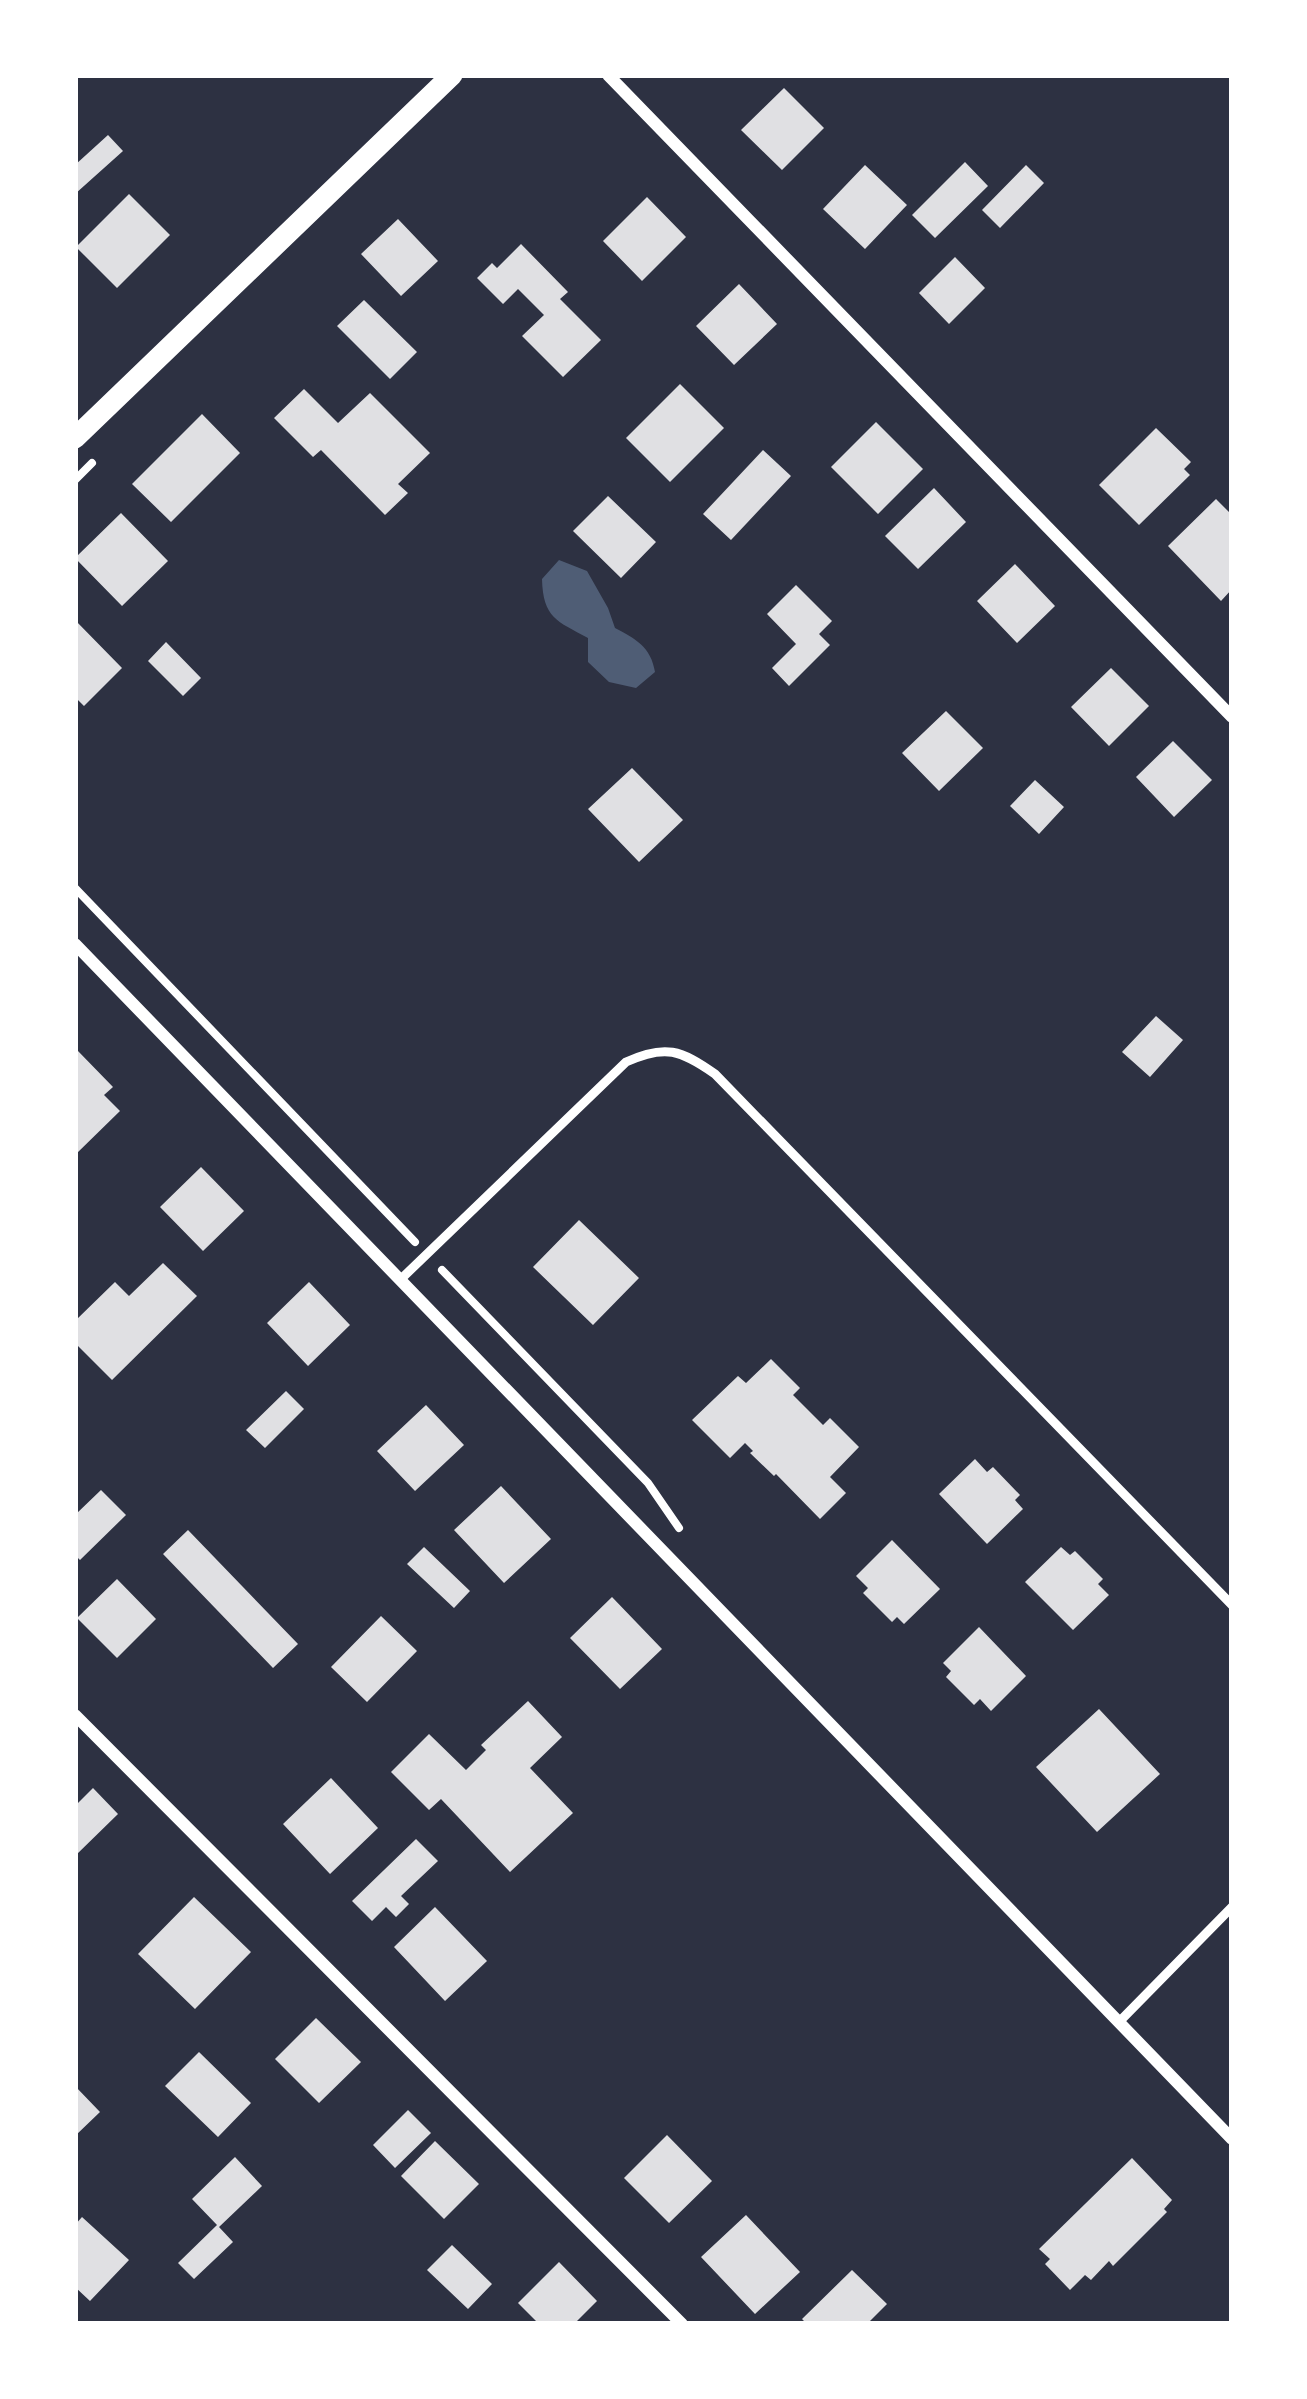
<svg xmlns="http://www.w3.org/2000/svg" width="1307" height="2399" font-family="'Space Grotesk',sans-serif">
  <style>
    .water { fill: #4f5d75 }
    .building { fill: #e0e0e3 }
    .lines { fill: none; stroke-linecap: round; stroke-linejoin: round }
    .path { stroke: #fff; stroke-width: 8 }
    .service { stroke: #fff; stroke-width: 9 }
    .minor { stroke: #fff; stroke-width: 12 }
    .tertiary { stroke: #fff; stroke-width: 21 }
  </style>
  <rect width="100%" height="100%" fill="#2d3142"/>
  <!-- water -->
  <path class="water" d="M559,560L587,571L608,608L615,628C636,639 651,647 655,672L636,688L609,682L588,662V638C557,621 543,618 542,579Z"/>
  <!-- building -->
  <path class="building" d="M784,88L824,128L782,170L741,130Z
    M108,135L123,151L75,194V165Z
    M965,162L988,186L935,238L912,215Z
    M865,165L907,205L865,249L823,209Z
    M1026,165L1044,183L1000,228L982,210Z
    M129,194L170,235L117,288L76,247Z
    M647,197L686,237L642,281L603,241Z
    M398,219L438,261L401,296L361,254Z
    M521,244L568,292L560,299L601,340L563,377L522,336L544,315L518,289L503,304L477,278L492,263L497,268Z
    M955,257L985,288L949,324L919,293Z
    M739,284L777,324L734,365L696,326Z
    M364,300L417,352L390,379L337,326Z
    M680,384L724,428L670,482L626,438Z
    M304,389L338,423L370,393L430,453L398,484L408,493L385,515L321,450L313,457L274,418Z
    M202,414L240,453L171,522L132,484Z
    M876,422L923,469L878,514L831,467Z
    M1156,428L1191,462L1184,469L1190,475L1139,525L1099,485Z
    M763,450L791,476L731,540L703,514Z
    M934,488L966,522L918,569L885,536Z
    M608,496L656,542L621,578L573,531Z
    M1216,499L1232,515V589L1221,601L1168,546Z
    M121,513L168,561L122,606L75,558Z
    M1015,564L1055,606L1017,643L977,601Z
    M796,585L832,621L819,634L830,645L789,686L772,668L796,644L767,614Z
    M75,620L122,668L84,706L75,697Z
    M166,642L201,678L183,696L148,661Z
    M1111,668L1149,706L1109,746L1071,707Z
    M946,711L983,748L939,791L902,753Z
    M1173,741L1212,780L1174,817L1136,777Z
    M632,768L683,820L639,862L588,809Z
    M1035,780L1064,807L1039,834L1010,806Z
    M1156,1016L1183,1040L1150,1077L1122,1052Z
    M78,1051L113,1087L104,1095L120,1111L75,1155V1054Z
    M201,1167L244,1211L203,1251L160,1207Z
    M579,1220L639,1278L593,1325L533,1267Z
    M163,1263L197,1296L112,1380L75,1343V1321L115,1282L129,1296Z
    M309,1282L350,1325L308,1366L267,1323Z
    M771,1359L800,1388L793,1395L823,1425L830,1418L859,1447L830,1477L846,1493L820,1519L776,1474L774,1476L750,1453L753,1451L745,1443L730,1458L692,1420L738,1376L746,1383Z
    M286,1391L304,1409L265,1448L246,1430Z
    M426,1405L464,1445L415,1491L377,1451Z
    M975,1459L987,1472L993,1467L1020,1495L1015,1500L1023,1509L987,1544L939,1494Z
    M501,1486L551,1539L504,1583L454,1530Z
    M101,1490L126,1515L80,1560L75,1555V1515Z
    M188,1530L298,1644L273,1668L163,1554Z
    M892,1540L940,1589L904,1624L897,1617L892,1622L863,1593L868,1588L856,1576Z
    M424,1547L470,1591L454,1608L407,1564Z
    M1061,1547L1070,1555L1075,1551L1103,1579L1098,1584L1109,1595L1073,1630L1025,1582Z
    M117,1579L156,1619L117,1658L77,1618Z
    M612,1597L662,1649L620,1689L570,1638Z
    M381,1616L417,1651L367,1702L331,1667Z
    M979,1627L1026,1676L991,1711L980,1699L974,1705L946,1677L951,1671L943,1663Z
    M528,1701L562,1737L530,1768L573,1813L510,1872L441,1799L429,1810L391,1772L429,1734L466,1770L486,1750L481,1745Z
    M1099,1709L1160,1774L1097,1832L1036,1767Z
    M331,1778L378,1828L330,1874L283,1824Z
    M93,1788L118,1814L75,1856V1806Z
    M416,1839L438,1861L401,1896L409,1904L396,1917L386,1907L372,1921L352,1901Z
    M194,1897L251,1952L195,2009L138,1954Z
    M435,1907L487,1961L445,2001L394,1947Z
    M316,2018L361,2062L319,2103L275,2059Z
    M199,2052L251,2103L218,2137L165,2086Z
    M75,2086L100,2112L75,2136Z
    M408,2110L431,2133L395,2168L373,2145Z
    M667,2135L712,2181L669,2223L624,2178Z
    M435,2141L479,2184L444,2219L401,2176Z
    M235,2157L262,2186L219,2227L233,2242L194,2279L178,2263L217,2225L192,2199Z
    M1132,2158L1172,2200L1164,2209L1167,2212L1113,2266L1109,2261L1091,2280L1085,2275L1070,2290L1045,2264L1050,2259L1039,2249Z
    M746,2215L800,2272L755,2314L701,2257Z
    M82,2217L129,2260L90,2301L75,2287V2225Z
    M452,2245L492,2284L468,2309L427,2270Z
    M559,2262L597,2301L574,2324H539L518,2303Z
    M852,2270L887,2304L867,2324H807L802,2319Z"/>
  <g class="lines">
    <!-- path -->
    <path class="path" d="M75,480L92,463
      M75,888L415,1242
      M442,1270L648,1483L679,1528"/>
    <!-- service -->
    <path class="service" d="M400,1280L626,1062C665,1044 681,1050 715,1074L1232,1605
      M1119,2022L1232,1907"/>
    <!-- minor -->
    <path class="minor" d="M608,75L1232,717
      M75,944L1232,2139
      M75,1715L682,2324"/>
    <!-- tertiary -->
    <path class="tertiary" d="M75,438L452,75"/>
  </g>
  <!-- border -->
  <rect width="1307" height="2399" fill="none" stroke="#ffffff" stroke-width="156"/>
</svg>
